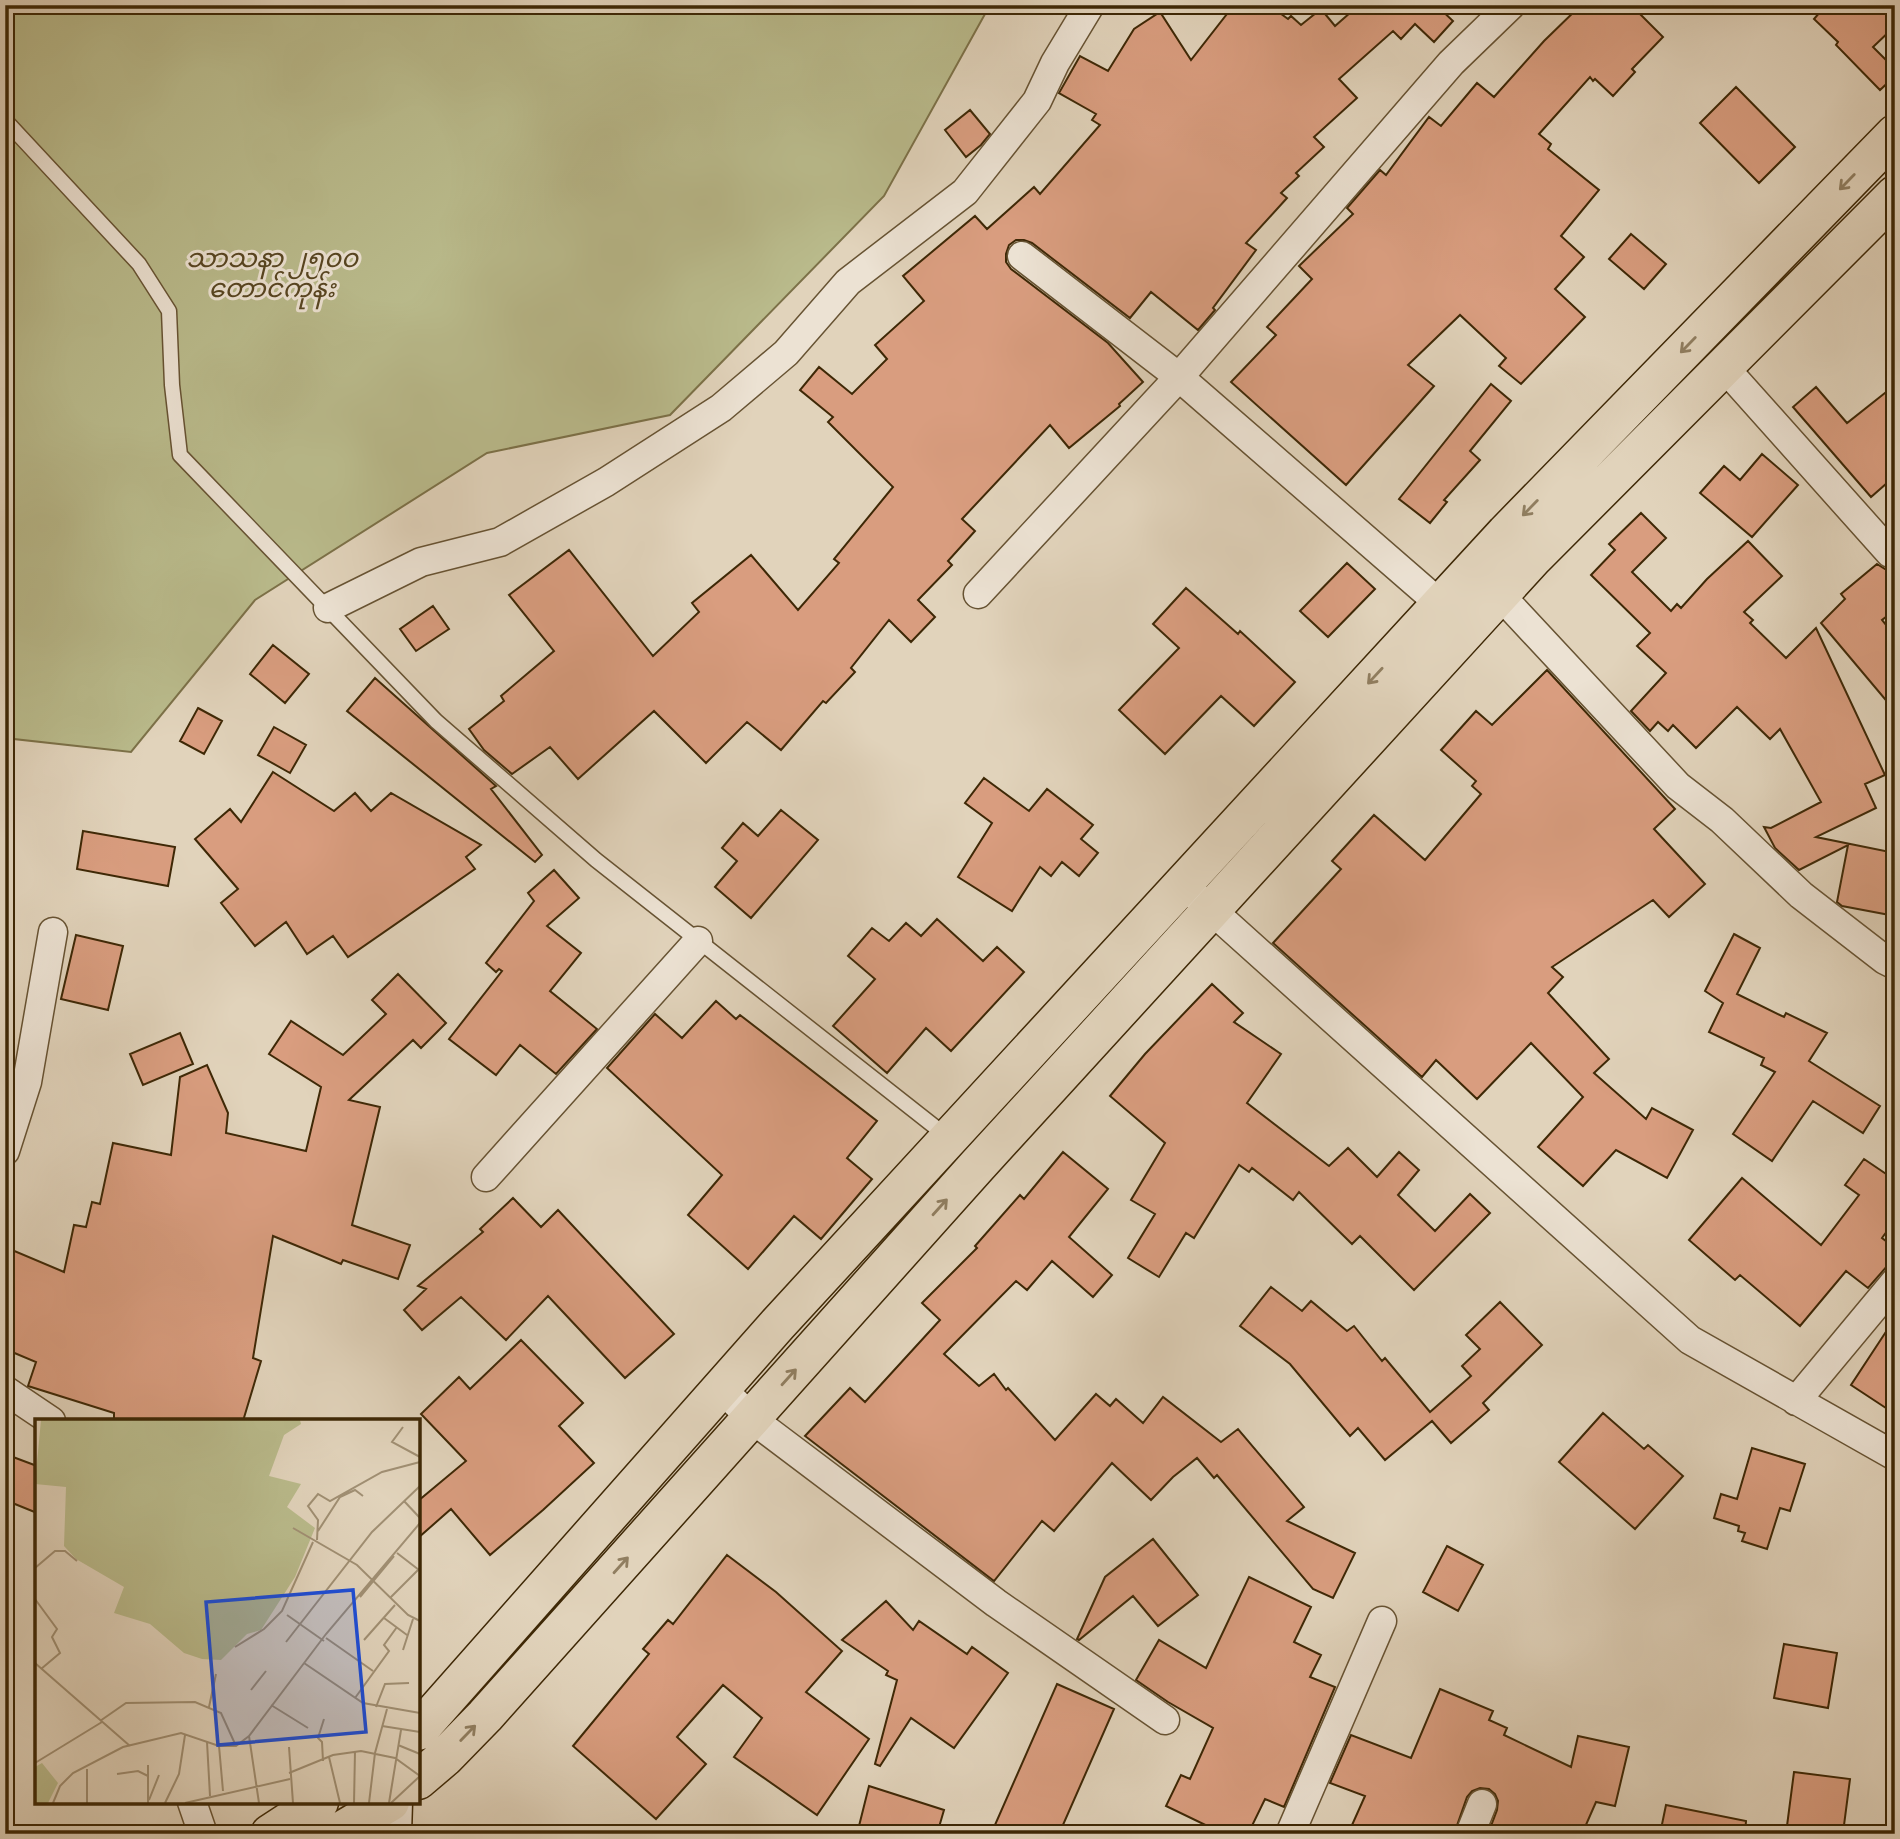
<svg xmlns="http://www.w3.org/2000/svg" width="1900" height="1839" font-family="'IM FELL Great Primer','Noto Sans Myanmar',serif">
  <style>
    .green { fill: #b9ba8b; stroke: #7c7148; stroke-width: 2 }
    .building { fill: #d99d7f; stroke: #3e2806; stroke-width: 2 }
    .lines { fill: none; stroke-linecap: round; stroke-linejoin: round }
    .lane-casing { stroke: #675333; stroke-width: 17 }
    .street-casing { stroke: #675333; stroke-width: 31 }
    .secondary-casing { stroke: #3e2806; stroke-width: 41 }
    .primary-casing { stroke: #3e2806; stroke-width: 41 }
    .lane { stroke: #ece2d3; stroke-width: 14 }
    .street { stroke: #ece2d3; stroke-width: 28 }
    .secondary { stroke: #ece2d3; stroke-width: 38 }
    .primary { stroke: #e1d3bb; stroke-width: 38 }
    .oneway { stroke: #907e60 }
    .labels { text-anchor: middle; stroke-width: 6; stroke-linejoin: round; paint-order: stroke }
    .park-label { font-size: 26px; font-style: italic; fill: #574521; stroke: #ece2d3 }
    .inset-road { fill: none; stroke: #a08f73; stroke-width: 2 }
    .view { fill: #1d4ed8; fill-opacity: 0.15; stroke: #1d4ed8; stroke-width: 3.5 }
    .inset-edge { fill: none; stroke: #3e2806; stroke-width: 3.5 }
  </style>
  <rect width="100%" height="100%" fill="#e1d3bb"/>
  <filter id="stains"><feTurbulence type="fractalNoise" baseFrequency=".00286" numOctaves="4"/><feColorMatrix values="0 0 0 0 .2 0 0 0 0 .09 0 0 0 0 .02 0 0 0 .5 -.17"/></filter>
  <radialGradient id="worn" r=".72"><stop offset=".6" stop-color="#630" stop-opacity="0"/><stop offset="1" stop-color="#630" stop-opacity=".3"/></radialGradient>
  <!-- green -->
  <path class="green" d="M5,5H990L884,196L670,415L487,453L255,600L131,752L5,738Z"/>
  <!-- building -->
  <path class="building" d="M1234,5H1269L1288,19L1291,16L1301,25L1321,9L1335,26L1359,5H1436L1453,21L1434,42L1415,24L1401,39L1393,31L1339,79L1357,98L1314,137L1324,147L1296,173L1299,176L1281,193L1287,198L1246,243L1256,250L1213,308L1215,310L1198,330L1151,292L1130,318L1032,243L1024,240H1016L1009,245L1006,254V262L1011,269L1108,343L1143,382L1119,404L1120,406L1069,448L1050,425L962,519L975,531L948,561L952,565L918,600L935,617L911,642L889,620L851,668L855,672L826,703L823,701L781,750L747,722L706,763L654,711L578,779L550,747L512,774L484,750L469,729L504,701L501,696L554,651L509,595L569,550L653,656L699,612L692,603L751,555L798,610L839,563L834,559L893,487L828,422L833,417L800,390L819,367L852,394L887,359L875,345L924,301L903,276L975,216L987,229L1034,187L1040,194L1100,125L1092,120L1096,114L1059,93L1080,56L1108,71L1134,29L1160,12L1191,60Z
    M1581,5H1631L1663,37L1632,69L1635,72L1613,96L1595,79L1593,81L1590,77L1539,134L1551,144L1548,149L1599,190L1561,236L1584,257L1555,289L1585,317L1521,384L1499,366L1506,358L1460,315L1408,365L1434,386L1346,485L1231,382L1276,335L1267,327L1312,279L1299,266L1353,214L1347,208L1380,170L1386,175L1429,117L1441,126L1477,83L1494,97L1544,41Z
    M1826,5H1895V26L1873,47L1895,69V76L1880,90L1836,45L1838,42L1814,19Z
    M1736,87L1795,147L1759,183L1700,123Z
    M970,110L990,134L981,145L966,157L945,130Z
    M1631,234L1666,264L1644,289L1609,259Z
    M1491,384L1511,401L1470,451L1480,460L1444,500L1447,502L1430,523L1399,499Z
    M1895,385V476L1871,497L1793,407L1816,387L1847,423Z
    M1762,454L1798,485L1752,537L1700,493L1724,466L1740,480Z
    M1641,513L1666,538L1632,572L1671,611L1677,604L1681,608L1707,579L1748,541L1782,576L1744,612L1753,620L1750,623L1786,658L1816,628L1885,775L1865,784L1876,808L1816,837L1895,853V916L1842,906L1837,902L1848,845L1799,870L1775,848L1764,827L1771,828L1821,802L1780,729L1770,739L1737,707L1696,748L1673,725L1668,731L1658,722L1650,731L1631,711L1666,673L1637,646L1650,633L1591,575L1615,550L1609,544Z
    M1347,563L1375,589L1328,637L1300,611Z
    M1877,564L1885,569H1895V610L1882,620L1895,636V711L1821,623L1845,599L1841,594Z
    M1186,588L1238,634L1240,631L1295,682L1254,726L1221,696L1165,754L1119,710L1179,648L1153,624Z
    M433,606L449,629L416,651L400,629Z
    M273,645L309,674L285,703L250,674Z
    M1547,670L1675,809L1654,829L1705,884L1669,917L1653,900L1552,967L1563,977L1548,993L1609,1059L1594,1073L1646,1119L1652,1108L1693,1130L1667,1178L1616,1150L1583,1186L1538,1147L1583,1097L1531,1043L1477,1099L1436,1060L1422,1077L1273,943L1341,869L1332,861L1374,815L1425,860L1481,794L1472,786L1476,781L1441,750L1476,711L1492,725Z
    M375,678L496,786L491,789L542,855L535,862L347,711Z
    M198,708L222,721L204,754L180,741Z
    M274,727L306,745L290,773L258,755Z
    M273,772L334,811L355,793L371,811L391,793L481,845L466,857L475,869L348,957L333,936L307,954L286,922L255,946L221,903L238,889L195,839L230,809L241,822Z
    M984,778L1029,811L1047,789L1093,825L1081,839L1098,853L1079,876L1062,862L1051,876L1040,867L1012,911L958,877L992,823L965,803Z
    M781,810L818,840L751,918L715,887L737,861L722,848L743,823L758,836Z
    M83,831L175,847L168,886L77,869Z
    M554,870L579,898L547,926L581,953L550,991L597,1029L556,1074L520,1045L496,1075L449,1039L502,971L499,969L496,972L486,963L534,901L528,893Z
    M937,919L983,961L997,947L1024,972L951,1051L926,1028L887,1073L833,1026L875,979L848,956L872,928L889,941L906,923L921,936Z
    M1734,934L1760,948L1737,994L1784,1017L1786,1013L1827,1033L1809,1061L1880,1106L1863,1133L1813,1101L1772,1161L1733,1134L1775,1072L1761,1065L1764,1058L1709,1032L1723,1003L1705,991Z
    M76,935L123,946L108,1010L61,999Z
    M398,974L446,1023L421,1048L413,1040L349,1100L380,1107L352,1225L410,1245L398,1279L343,1260L341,1264L273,1236L253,1358L261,1361L243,1421H114V1413L28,1386L36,1362L5,1349V1247L64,1272L74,1225L86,1227L92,1202L100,1204L113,1143L171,1155L180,1077L207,1065L228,1113L226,1133L306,1151L321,1087L269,1054L291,1021L343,1055L386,1014L372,1000Z
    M1212,984L1243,1013L1234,1022L1281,1054L1247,1103L1329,1166L1348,1148L1377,1177L1399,1152L1419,1170L1398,1195L1435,1231L1470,1194L1490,1213L1414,1290L1360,1236L1352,1244L1299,1192L1293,1200L1252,1168L1249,1172L1239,1165L1194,1238L1186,1233L1159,1277L1128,1258L1155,1214L1131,1200L1165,1143L1110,1096L1145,1054Z
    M716,1001L736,1019L740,1015L877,1121L847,1158L872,1179L821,1239L794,1216L748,1269L688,1215L722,1175L607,1068L655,1014L682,1038Z
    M180,1033L193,1064L143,1085L130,1054Z
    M1063,1152L1108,1189L1069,1237L1112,1275L1093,1297L1052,1261L1027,1290L1016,1281L944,1354L979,1386L994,1374L1006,1390L1008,1388L1055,1440L1096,1394L1110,1406L1116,1399L1143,1423L1163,1397L1221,1442L1238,1429L1304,1507L1287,1521L1355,1553L1333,1598L1313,1589L1217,1475L1214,1478L1197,1458L1173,1477L1151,1500L1112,1463L1054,1531L1042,1521L994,1581L805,1436L850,1388L865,1402L940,1320L922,1303L977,1248L975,1246L1020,1195L1024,1199Z
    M1864,1159L1895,1180V1220L1882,1238L1895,1248V1257L1868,1288L1846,1271L1800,1326L1740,1275L1735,1280L1689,1240L1742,1178L1821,1245L1859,1195L1845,1185Z
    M513,1198L541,1227L558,1210L674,1334L625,1378L548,1296L506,1340L461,1297L422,1330L404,1310L426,1289L418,1286L483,1232L480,1229Z
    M1271,1287L1302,1311L1311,1301L1347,1331L1354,1326L1382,1361L1385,1358L1430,1412L1471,1376L1462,1366L1480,1349L1466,1335L1500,1302L1542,1345L1483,1403L1489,1410L1451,1443L1432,1421L1385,1460L1358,1428L1350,1436L1290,1364L1240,1326Z
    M1895,1318V1414L1851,1385Z
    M521,1340L583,1403L559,1426L594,1463L543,1510L490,1555L451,1509L418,1538V1501L466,1461L421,1414L459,1377L470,1389Z
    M1603,1413L1644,1449L1648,1445L1683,1476L1635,1529L1559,1462Z
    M1752,1448L1805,1464L1790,1511L1780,1508L1767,1549L1742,1541L1745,1533L1738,1531L1739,1526L1714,1518L1721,1494L1737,1499Z
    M5,1454L37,1466V1513L5,1500Z
    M1153,1539L1198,1595L1158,1626L1133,1596L1079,1640L1077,1639L1105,1577Z
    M1447,1546L1483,1565L1458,1611L1423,1592Z
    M727,1555L776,1592L842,1651L806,1692L869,1739L817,1815L734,1757L762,1718L723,1685L677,1737L706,1764L656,1819L573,1746L649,1654L643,1649L668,1620L673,1624Z
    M1249,1577L1311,1607L1294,1642L1321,1655L1310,1677L1335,1687L1284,1807L1265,1799L1248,1834H1224L1166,1806L1181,1775L1190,1779L1213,1728L1168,1702L1136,1680L1159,1640L1206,1668Z
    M886,1601L913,1630L919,1621L967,1654L972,1647L1008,1673L954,1748L911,1718L880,1766L875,1764L897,1680L886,1675L888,1671L842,1640Z
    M1784,1644L1837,1653L1828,1708L1774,1698Z
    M1057,1684L1114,1709L1059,1834H991Z
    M1440,1689L1493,1711L1489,1720L1507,1728L1504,1735L1571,1767L1578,1736L1629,1747L1615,1806L1596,1802L1582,1834H1488L1497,1810L1498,1801L1495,1794L1489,1789L1480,1788L1472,1791L1467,1797L1454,1834H1348L1365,1796L1330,1783L1351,1735L1411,1758Z
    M1794,1772L1850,1779L1843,1833L1787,1826Z
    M869,1786L944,1810L937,1834H857Z
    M1666,1805L1746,1821L1745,1834H1660Z"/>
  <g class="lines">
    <defs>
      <path id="lane" d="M5,120L139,264L169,311L172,385L180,455L436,721L596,860L949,1138"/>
      <path id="street" d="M1022,256L1179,377L1455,617
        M1723,366L1890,553
        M978,594L1179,377L1451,63L1511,5
        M1500,595L1678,786L1722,820L1801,895L1885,960L1895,965
        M328,608L421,562L500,542L606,482L721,408L786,353L848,282L965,192L1037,101L1055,63L1090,5
        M1198,898L1690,1340L1895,1456
        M5,1151L27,1082L53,932
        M486,1177L698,941
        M721,1388L752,1419L996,1603L1165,1720
        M5,1390L51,1421
        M1796,1401L1895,1282
        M192,1802L203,1834
        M1290,1834L1382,1621
        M1470,1834L1482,1804"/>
      <path id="secondary" d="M392,1834L393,1802"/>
      <path id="primary" d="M418,1731L777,1325L1506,533L1895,134
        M418,1780L445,1757L485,1716L977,1166L1534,557L1895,195
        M270,1834L319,1802
        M336,1834L390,1802"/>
    </defs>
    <!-- lane casing -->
    <use href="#lane" class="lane-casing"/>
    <!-- street casing -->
    <use href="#street" class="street-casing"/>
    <!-- secondary casing -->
    <use href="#secondary" class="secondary-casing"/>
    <!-- primary casing -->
    <use href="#primary" class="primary-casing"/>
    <!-- lane -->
    <use href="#lane" class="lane"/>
    <!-- street -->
    <use href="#street" class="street"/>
    <!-- secondary -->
    <use href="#secondary" class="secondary"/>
    <!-- primary -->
    <use href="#primary" class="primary"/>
  </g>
  <!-- one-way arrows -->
  <defs><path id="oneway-shaft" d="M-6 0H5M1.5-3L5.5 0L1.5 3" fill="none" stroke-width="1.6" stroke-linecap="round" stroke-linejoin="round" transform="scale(1.75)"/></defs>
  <g class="oneway">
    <use href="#oneway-shaft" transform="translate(1847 182) rotate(134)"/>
    <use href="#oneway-shaft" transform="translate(1688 345) rotate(134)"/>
    <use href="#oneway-shaft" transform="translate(1530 508) rotate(134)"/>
    <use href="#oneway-shaft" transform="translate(1375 676) rotate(133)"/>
    <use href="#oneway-shaft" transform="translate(940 1207) rotate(-48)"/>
    <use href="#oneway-shaft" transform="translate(789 1377) rotate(-48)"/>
    <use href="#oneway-shaft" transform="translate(621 1565) rotate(-48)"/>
    <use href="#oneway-shaft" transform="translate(468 1733) rotate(-46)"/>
  </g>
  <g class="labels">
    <!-- park labels -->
    <g class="park-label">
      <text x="272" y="267">သာသနာ ၂၅၀၀<tspan x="272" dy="30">တောင်ကုန်း</tspan></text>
    </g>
  </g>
  <!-- overview -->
  <g transform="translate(35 1419)">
    <rect width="385" height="385" fill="#e1d3bb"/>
    <path d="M6,1H265L266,5L249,16L234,57L266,65L252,88L280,109L260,158L226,211L212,215L186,241L167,240L149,234L115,205L79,194L89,168L41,140L29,127L31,68L0,65ZM7,344L23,364L13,384H0V348Z" fill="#b9ba8b"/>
    <path class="inset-road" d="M368,8L357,23L385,38M369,82L385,99M258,109L322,146L373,196L385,202M283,112L305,78L320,71L328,77M282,121L283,101L273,87L283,75L295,82L347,53L385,43M362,134L384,151M0,149L20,132H30L42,142M325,178L359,137M356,178L385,149M0,180L22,210L17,218L25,234L6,250M252,196L289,222M349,199L372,216M291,219L338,252M329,221L360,186M251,223L337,113L385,67M200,228L229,210L247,192L278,123M368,231L378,200M0,244L95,327M269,244L328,284L385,294M216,271L231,252M320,279L354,232L349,226L362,208M236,286L273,309M174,288L181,255M341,288L350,265L374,264M65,302L91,284L160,283L186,294L201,327M347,307L385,313M214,317L224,384M172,323L175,377M363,326L385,335M184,327L188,372M254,328L258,384M294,338L305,384M288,342L287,323L283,319L289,300M0,344L67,303M52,350V384M254,354L298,336L326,332L360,339L385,357M82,355L103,352L113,357M114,381L124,356M18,384L25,367L38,354L88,328L146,314L184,327H201L214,317L291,215L385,104M113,384V346M130,384L144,355L150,316M150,384L255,360M319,384L320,332M334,384L340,334L352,290M354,384L366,311M356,384L385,357"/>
    <path class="view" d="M318,171L331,313L183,326L171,183Z"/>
    <rect width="385" height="385" class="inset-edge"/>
  </g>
  <!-- margin -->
  <rect width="1900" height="1839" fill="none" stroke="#e1d3bb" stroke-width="28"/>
  <rect x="7" y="7" width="1886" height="1825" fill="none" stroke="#3e2806" stroke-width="3.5"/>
  <rect x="14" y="14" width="1872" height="1811" fill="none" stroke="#3e2806" stroke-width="2"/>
  <rect width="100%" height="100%" filter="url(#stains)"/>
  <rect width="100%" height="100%" fill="url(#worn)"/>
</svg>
